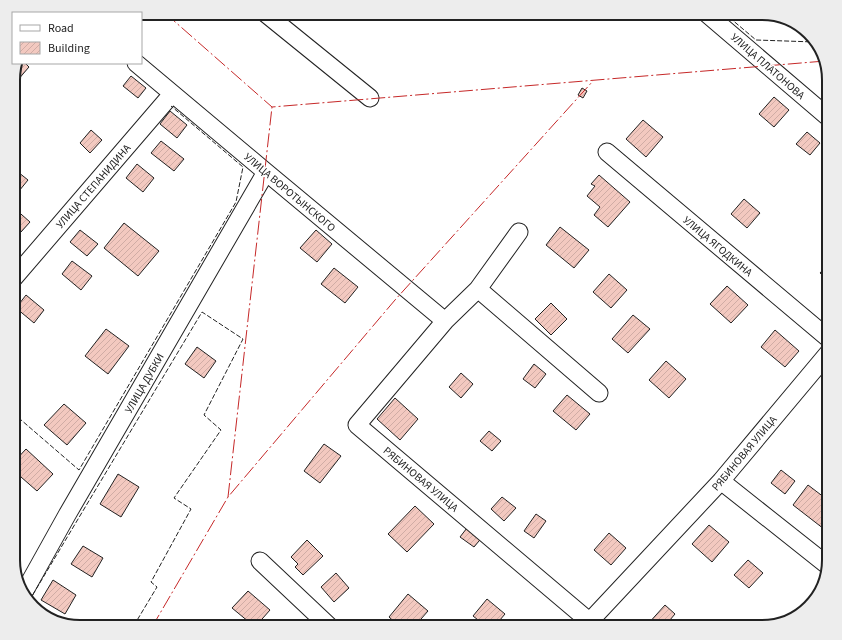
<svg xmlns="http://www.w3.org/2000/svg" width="842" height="640" font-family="'Source Sans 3',sans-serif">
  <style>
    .building { fill: url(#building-hatch); stroke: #222 }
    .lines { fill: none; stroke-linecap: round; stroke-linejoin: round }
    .minor-casing { stroke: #222; stroke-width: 19 }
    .minor { stroke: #fff; stroke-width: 17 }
    .fence { stroke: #222; stroke-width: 1; stroke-dasharray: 5 2; stroke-linecap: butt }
    .power { stroke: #c62828; stroke-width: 1; stroke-dasharray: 14 3 2 3; stroke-linecap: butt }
    .labels { text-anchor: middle; stroke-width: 3; stroke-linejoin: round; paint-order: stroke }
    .street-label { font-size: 11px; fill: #222; stroke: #fff }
    .rim { fill: none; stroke: #222; stroke-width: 2 }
  </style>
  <defs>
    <pattern id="building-hatch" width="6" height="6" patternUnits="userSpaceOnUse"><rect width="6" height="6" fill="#f3c9c0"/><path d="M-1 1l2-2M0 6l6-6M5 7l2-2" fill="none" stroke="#d0aca5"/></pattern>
  </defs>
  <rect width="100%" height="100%" fill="#fff"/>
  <!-- building -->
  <path class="building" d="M16,63H25L29,67L17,81L13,78Z
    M131,76L146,88L138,98L123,86Z
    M582,88L587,91L583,98L578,95Z
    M774,97L789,110L774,127L759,114Z
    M170,111L187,125L177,138L160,124Z
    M643,120L663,137L646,157L626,139Z
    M91,130L102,140L90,153L80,143Z
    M807,132L820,143L810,155L796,144Z
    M161,141L184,159L174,171L151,153Z
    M137,164L154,178L143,192L126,178Z
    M13,168L28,180L19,191L13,187Z
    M599,175L630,202L608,227L594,215L600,207L587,196L595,186L591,184Z
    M744,199L760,213L747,228L731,214Z
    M13,207L30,222L21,232L13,225Z
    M124,223L159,251L138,276L104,248Z
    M560,227L589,250L574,268L546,245Z
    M80,230L98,244L87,256L70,242Z
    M316,230L332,244L317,262L300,248Z
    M72,261L92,276L81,290L62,274Z
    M829,263V280L820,273Z
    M334,268L358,287L345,303L321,284Z
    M609,274L627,290L611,308L593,292Z
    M727,286L748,305L731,323L710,304Z
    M26,295L44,310L34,323L16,308Z
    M551,303L567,319L551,335L535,319Z
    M633,315L650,329L628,353L612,339Z
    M106,329L129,346L108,374L85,356Z
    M775,330L799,351L785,367L761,347Z
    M197,347L216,361L204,378L185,364Z
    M666,361L686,379L669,398L649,380Z
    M534,364L546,374L535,388L523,379Z
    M461,373L473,384L461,398L449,387Z
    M567,395L590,414L576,430L553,411Z
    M395,398L418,419L400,440L377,419Z
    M829,399V414L822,408Z
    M64,404L86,423L67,445L44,425Z
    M489,431L501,441L492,451L480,441Z
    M324,444L341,456L320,483L304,471Z
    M26,449L53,474L37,491L13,470V463Z
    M781,470L795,481L785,494L771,483Z
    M118,474L139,487L121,517L100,504Z
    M808,485L829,501V522L824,529L793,505Z
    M502,497L516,508L504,521L491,509Z
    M415,506L434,524L407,552L388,534Z
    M536,514L546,521L534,538L524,531Z
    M470,524L484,535L474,547L460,537Z
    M709,525L729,542L712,562L692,544Z
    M609,533L626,548L611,565L594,550Z
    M307,540L323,556L303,575L295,567L298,564L291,557Z
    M83,546L103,558L92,577L71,564Z
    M748,560L763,573L749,588L734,575Z
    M336,573L349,588L334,602L321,587Z
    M53,580L76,595L65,614L41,600Z
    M248,591L270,610L255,627L232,608Z
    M408,594L428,611L414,627H400L389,617Z
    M487,599L505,614L494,627H487L473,616Z
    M665,605L675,614L664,627H649L647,625Z"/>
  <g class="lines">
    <defs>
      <path id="minor" d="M265,13L370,98
        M706,13L829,118
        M136,63L266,172L445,321
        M607,152L829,339
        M13,279L172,94
        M478,289L519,232
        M721,481L827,565
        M260,561L330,627
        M23,594L67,515L266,172
        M590,621L721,481L829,352
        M596,627L357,425L445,321L478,289L599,393"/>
    </defs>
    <!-- minor casing -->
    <use href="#minor" class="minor-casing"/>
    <!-- minor -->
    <use href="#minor" class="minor"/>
    <!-- fence -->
    <path class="fence" d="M724,13L756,40L815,42
      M13,290L18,285
      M13,413L79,470L236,202L243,167L171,106
      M13,558L20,563L15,571
      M29,601L202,312L243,339L204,415L221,430L174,498L191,509L151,582L157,587L133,627"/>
    <!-- power -->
    <path class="power" d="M165,13L272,107L825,61
      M228,497L272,107
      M152,627L228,497L395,300L593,81"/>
  </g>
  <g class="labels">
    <!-- street labels -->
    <g class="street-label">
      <text transform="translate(768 66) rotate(41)" y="4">УЛИЦА ПЛАТОНОВА</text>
      <text transform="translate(93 186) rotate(-49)" y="4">УЛИЦА СТЕПАНИДИНА</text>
      <text transform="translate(290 192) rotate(40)" y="4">УЛИЦА ВОРОТЫНСКОГО</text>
      <text transform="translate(718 246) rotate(40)" y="4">УЛИЦА ЯГОДКИНА</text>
      <text transform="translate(144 383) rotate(-60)" y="4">УЛИЦА ДУБКИ</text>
      <text transform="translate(744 453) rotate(-50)" y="4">РЯБИНОВАЯ УЛИЦА</text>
      <text transform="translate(421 479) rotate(40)" y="4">РЯБИНОВАЯ УЛИЦА</text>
    </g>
  </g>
  <!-- crop -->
  <path d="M0 0H842V640H0ZM80 20H762A60 60 0 0 1 822 80V560A60 60 0 0 1 762 620H80A60 60 0 0 1 20 560V80A60 60 0 0 1 80 20Z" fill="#ededed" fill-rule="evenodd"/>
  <path class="rim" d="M80 20H762A60 60 0 0 1 822 80V560A60 60 0 0 1 762 620H80A60 60 0 0 1 20 560V80A60 60 0 0 1 80 20Z"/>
  <!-- legend -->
  <rect x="12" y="12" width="130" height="52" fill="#ffffff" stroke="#a7a7a7"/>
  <rect x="20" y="25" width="20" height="6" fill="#ffffff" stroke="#a7a7a7"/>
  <text x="48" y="32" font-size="12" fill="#222222">Road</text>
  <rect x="20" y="42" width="20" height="12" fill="url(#building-hatch)" stroke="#a7a7a7"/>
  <text x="48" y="52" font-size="12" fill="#222222">Building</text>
</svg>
